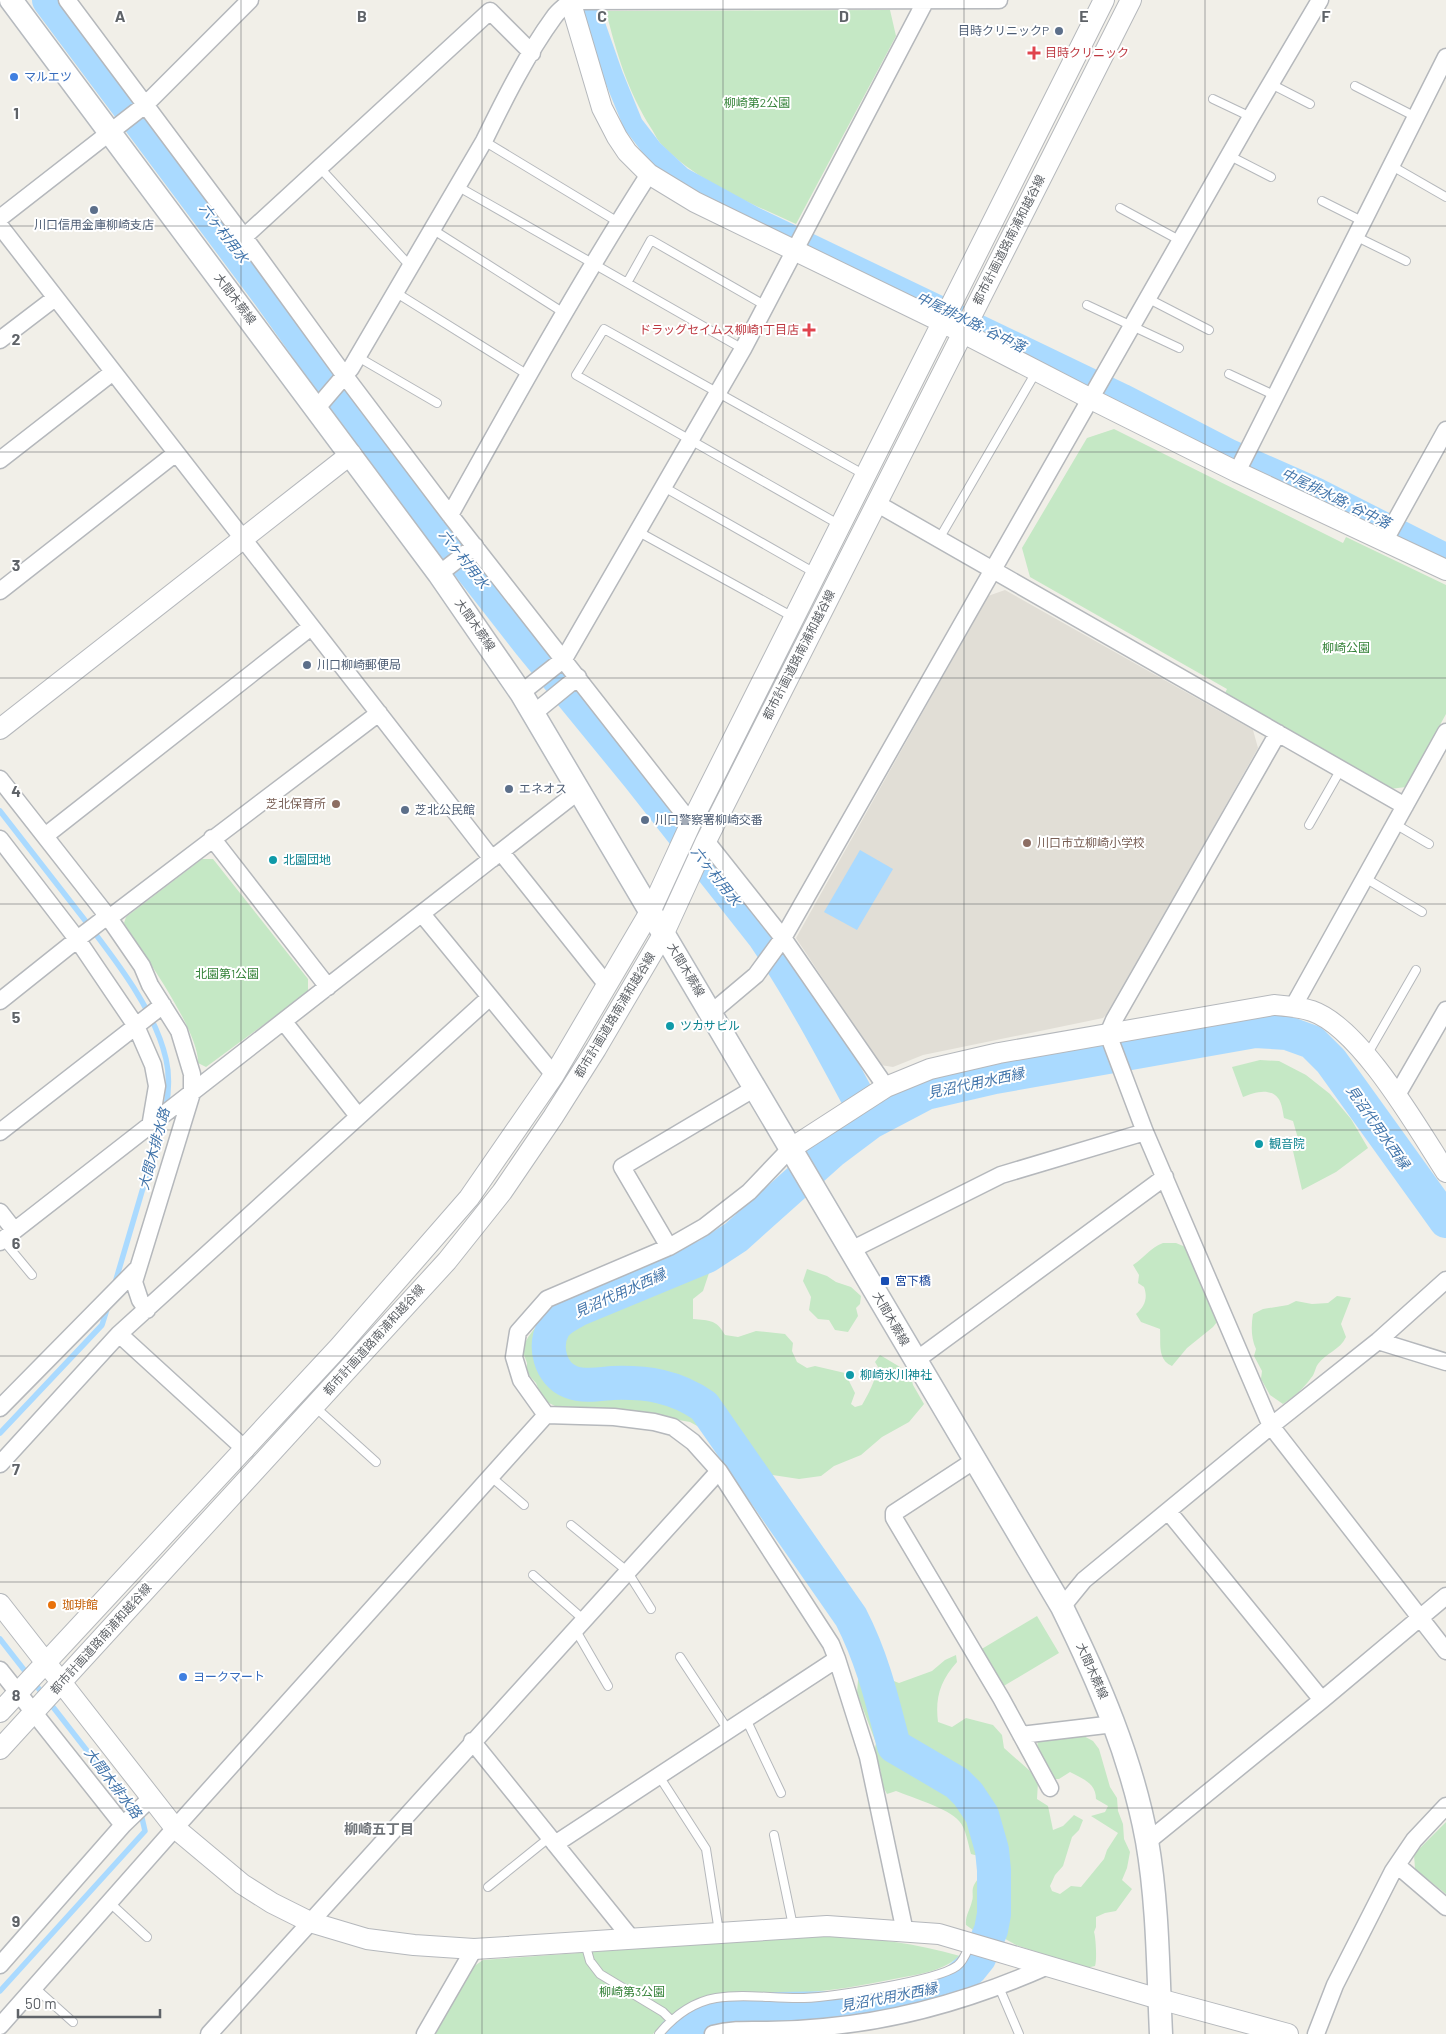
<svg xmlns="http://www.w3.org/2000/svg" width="1446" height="2034" font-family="Barlow,'Noto Sans JP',sans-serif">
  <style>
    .education { fill: #e1ded6 }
    .green { fill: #c5e8c5 }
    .water { fill: #aadaff }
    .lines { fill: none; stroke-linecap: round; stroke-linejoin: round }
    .stream { stroke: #aadaff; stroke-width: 5.5 }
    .canal { stroke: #aadaff; stroke-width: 20 }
    .river { stroke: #aadaff; stroke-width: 34 }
    .service-casing { stroke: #b5b8bc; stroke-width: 10 }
    .minor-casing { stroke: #b5b8bc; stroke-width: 19 }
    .tertiary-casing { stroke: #b5b8bc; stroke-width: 22 }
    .secondary-casing { stroke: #b6babf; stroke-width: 25 }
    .service { stroke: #fff; stroke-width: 8 }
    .minor { stroke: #fff; stroke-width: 16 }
    .tertiary { stroke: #fff; stroke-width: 20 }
    .secondary { stroke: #fff; stroke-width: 22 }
    .grid { fill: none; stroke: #5f6368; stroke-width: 1; stroke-opacity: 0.55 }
    .service-dot { fill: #5c6f8a; stroke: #fff; stroke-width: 2 }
    .health-dot { fill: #e0444e; stroke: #fff; stroke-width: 2 }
    .shop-dot { fill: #3f7fe0; stroke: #fff; stroke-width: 2 }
    .education-dot { fill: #8d6e63; stroke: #fff; stroke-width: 2 }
    .culture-dot { fill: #0f9aa8; stroke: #fff; stroke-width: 2 }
    .transit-dot { fill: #1a4fb4; stroke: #fff; stroke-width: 2 }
    .food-dot { fill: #e8710a; stroke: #fff; stroke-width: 2 }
    .labels { text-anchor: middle; stroke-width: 4; stroke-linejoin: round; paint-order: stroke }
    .service-label { font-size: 12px; fill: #4e5e75; stroke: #fff; text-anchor: start }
    .health-label { font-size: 12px; fill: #be3a42; stroke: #fff; text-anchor: start }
    .shop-label { font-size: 12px; fill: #366cbe; stroke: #fff; text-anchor: start }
    .park-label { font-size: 12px; fill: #348238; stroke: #fff }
    .street-label { font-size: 12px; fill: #5f6368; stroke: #fff }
    .education-label { font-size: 12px; fill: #785e54; stroke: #fff; text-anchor: end }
    .culture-label { font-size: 12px; fill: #0d838f; stroke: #fff; text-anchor: start }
    .transit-label { font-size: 12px; fill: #164399; stroke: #fff; text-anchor: start }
    .food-label { font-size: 12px; fill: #c56008; stroke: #fff; text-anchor: start }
    .water-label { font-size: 14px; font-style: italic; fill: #4174aa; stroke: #fff }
    .neighbourhood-label { font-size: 14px; font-weight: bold; fill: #70757a; stroke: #fff }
    .grid-label { font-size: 16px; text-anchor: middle; font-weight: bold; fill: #5f6368; stroke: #fff; stroke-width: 4; stroke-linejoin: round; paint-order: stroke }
  </style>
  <rect width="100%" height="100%" fill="#f1efe8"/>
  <!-- education -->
  <path class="education" d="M1005,590L1253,730L1258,748L1110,1011L1103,1018L923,1055L893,1067L880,1065L796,938L988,596Z"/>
  <!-- green -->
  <path class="green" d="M890,10L896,36L796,224C750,203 700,183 664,147C658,142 655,134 651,128C628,92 616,52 606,11Z
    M1114,429L1343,543L1346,537L1446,585V714L1406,787L1390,789L1224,695L1227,689L1030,577L1022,548L1087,438Z
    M202,859H213L308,979V992L206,1067L198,1063C199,1030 143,954 124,923L126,917Z
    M1260,1060L1279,1061L1306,1075L1330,1094L1351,1119L1368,1148L1336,1172L1302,1190L1293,1151L1297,1148L1299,1142L1293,1121L1284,1118C1283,1113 1282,1103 1278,1098C1269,1087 1253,1093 1243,1097L1232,1067Z
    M1163,1243H1176L1188,1248L1219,1280L1213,1304L1217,1315V1322L1213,1327L1187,1348L1172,1366C1157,1359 1161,1344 1160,1329L1141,1322L1136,1314C1145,1306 1148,1298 1144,1287L1138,1283L1139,1275L1133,1265C1144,1258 1150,1248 1163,1243Z
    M700,1250H707L716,1261L709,1273L703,1291L693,1299V1319C710,1321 716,1319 725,1335L738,1337L756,1331L785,1334L793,1343L792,1351L797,1362L807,1368L815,1366L845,1373L855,1393L851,1404L855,1407L862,1405C869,1393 875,1381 878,1367L875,1362L880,1355L910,1373L913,1385L924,1404L909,1422L882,1437L861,1455L834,1466L821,1476L799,1479L766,1474L743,1475L727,1464L721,1447L708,1432L690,1422L644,1414L557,1407L543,1400L536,1383L527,1373V1363L522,1349C539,1312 563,1308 597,1294C617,1286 636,1275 656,1266C671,1259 686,1259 700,1250Z
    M807,1269L827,1276L836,1282L851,1287L861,1296L860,1304L856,1308L858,1316L848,1332L835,1330L829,1320L818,1319L809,1310L811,1297L803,1281Z
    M1337,1296L1351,1298L1341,1324L1346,1337C1340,1350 1326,1353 1318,1364C1315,1368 1315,1374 1311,1378C1303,1389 1295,1396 1283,1404L1270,1395L1261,1379L1262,1371L1254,1356L1256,1349C1251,1338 1251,1326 1253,1314L1263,1309L1288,1305L1296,1301L1312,1304L1328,1303Z
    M1037,1616L1059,1653L1002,1687L980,1650Z
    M956,1655L957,1662C940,1681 935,1698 938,1722L952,1727L966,1718L993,1725L1002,1735L1004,1748L1030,1771L1038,1782L1037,1799L1048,1806L1053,1830L1063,1826L1074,1815L1083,1820L1079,1830L1072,1837L1063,1866L1055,1875L1050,1886L1052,1891L1060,1894L1071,1886L1081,1887L1104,1859L1107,1850L1118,1833L1091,1816L1105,1812L1108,1806L1096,1799C1096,1783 1083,1779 1070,1772L1059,1779H1052L1037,1750L1038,1739L1080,1734L1093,1741L1099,1749L1110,1787L1117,1798L1118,1811L1123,1824L1124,1839L1130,1852L1127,1868L1122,1880L1132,1889L1116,1911L1105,1913L1096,1917V1927L1094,1932C1096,1938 1097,1961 1095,1966L1086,1968L1073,1964L1016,1945L1000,1936L973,1930L966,1925C965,1916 970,1910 972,1901C974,1896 971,1891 974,1885C978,1877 985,1873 988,1865L982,1857L971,1854C968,1844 966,1828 959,1821C948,1808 913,1798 896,1791L887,1794L881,1783V1772L874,1753L876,1743L857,1693L858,1680C871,1673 886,1678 899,1683L932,1671L945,1660Z
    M1446,1822V1894L1415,1869L1414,1854Z
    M828,1936C876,1938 914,1943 960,1956C942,1971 921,1974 899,1978C865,1985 832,1991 797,1993C736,1997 699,1980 653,2034H435L473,1967L483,1960L792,1937Z"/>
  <!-- water -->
  <path class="water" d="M860,850L893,869L857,930L824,912Z"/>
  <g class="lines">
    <!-- stream -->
    <path class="stream" d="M0,811C28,847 56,883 84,919C114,958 155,1010 166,1059C170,1076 169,1091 166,1108
      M115,1283L163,1120
      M0,1433L102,1325L108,1306
      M0,1639L113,1784L142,1818L145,1831L0,1991"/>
    <!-- canal -->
    <path class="canal" d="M589,0L594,21L613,75L633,124L653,150L682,177L755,217L1124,394L1230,449L1318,488L1446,553"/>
    <!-- river -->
    <path class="river" d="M49,0L267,292L394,470L530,644L638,776L764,936C804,995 837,1059 871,1122
      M675,2034L691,2021L719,2010L841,2008L924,1992L955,1982L971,1968L979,1958L991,1930L994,1914V1870L992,1850L982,1815L968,1794L957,1783L894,1746C882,1700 873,1660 851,1617L704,1406C675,1386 647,1382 613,1383C600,1384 584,1387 571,1382C550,1374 543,1346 554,1327C559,1319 570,1314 579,1309L707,1256L736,1237L831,1152L871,1122L926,1093L995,1077L1255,1031L1287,1033L1312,1042L1331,1061L1446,1221"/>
    <defs>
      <path id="service" d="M1271,84L1310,104
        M1355,86L1416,117
        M1213,99L1251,117
        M484,141L618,222
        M1230,156L1271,177
        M1392,166L1446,197
        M320,168L410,266
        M457,186L743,349
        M1322,201L1364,222
        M1120,208L1181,241
        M432,229L564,313
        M1357,237L1406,261
        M627,283L651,240L766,306
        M395,292L528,375
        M1147,298L1209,330
        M1087,305L1179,348
        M358,357L437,403
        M1229,374L1276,396
        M662,486L815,573
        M840,525L576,375L604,329L865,475
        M637,531L793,617
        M939,539L1036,372
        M1395,824L1429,844
        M1309,825L1341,769
        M1365,878L1422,912
        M1367,1055L1416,970
        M3,1240L32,1275
        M314,1406L376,1462
        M490,1476L524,1505
        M571,1525L627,1571L651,1609
        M533,1575L583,1619
        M575,1629L608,1686
        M680,1657L728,1730
        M746,1719L781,1793
        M659,1776L706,1849L719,1932
        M774,1835L793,1926
        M488,1887L550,1837
        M109,1902L147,1937
        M585,1943L590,1961L600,1974L663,2012L671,2020
        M34,1987L73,2022
        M999,1987L1019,2034
        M659,2034C674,2016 693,2002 716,1998C745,1993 775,1999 804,1998C831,1997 937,1981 957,1966C964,1961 967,1951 970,1944"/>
      <path id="minor" d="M67,0L244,237L345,376L450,515L691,823
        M0,218L145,105L250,0
        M0,226L492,859
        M244,237L490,11L532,53
        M0,340L55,298
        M316,409L351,368L484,141C504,100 527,54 554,17C558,11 565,6 571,1L999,0
        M0,460L113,372
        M1237,472L1446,57
        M876,503L1405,806
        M450,515C514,400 578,285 649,174
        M1385,540L1446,430
        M439,574L475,546
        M0,591L176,453
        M521,693L564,659L743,349L926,0
        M534,713L578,677
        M1278,733L1114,1020L1108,1034L1145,1132L1271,1426L1446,1651
        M0,779L109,918L142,966L150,985L179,1031L192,1074V1093L134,1282L140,1300L147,1310
        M45,836L311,627
        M212,838L328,987
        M0,839L77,939L136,1026L153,1065L157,1086L150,1127
        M706,841L783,938L756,975L712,1012
        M501,852L607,985
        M422,914L554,1075
        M0,1001L84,934L101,921L109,918L379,713
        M1293,1007L1446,732
        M284,1022L358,1116
        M886,1087L783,938L1251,117L1320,0
        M1397,1095L1446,1010
        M0,1132L163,1005
        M790,1149L749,1192L704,1227L669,1247L547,1299L518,1332L514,1357L521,1380L546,1415L614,1417L654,1422L673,1427L693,1442L719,1471L831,1644L837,1659L868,1757L905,1932
        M0,1212L14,1230
        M0,1242L580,790
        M669,1247L622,1167L755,1088
        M851,1250L1001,1175L1145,1132
        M119,1334L246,1450
        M1378,1341L1446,1362
        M915,1361L1165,1177
        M0,1408L138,1268
        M975,1460L894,1513V1518L1001,1698L1050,1788
        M0,1464L119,1334L489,998
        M1168,1511L1322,1700
        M1062,1607L1084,1580L1271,1426L1378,1341L1446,1280
        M0,1670L123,1825
        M1021,1735L1114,1724
        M472,1741L631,1938
        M1147,1842L1322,1700L1446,1596
        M555,1844L837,1659
        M1398,1866L1446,1907
        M0,1965L123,1825L151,1798
        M0,2026L175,1828L546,1415
        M209,2034L719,1471
        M425,2034L474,1949
        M713,2034C731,2029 749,2030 767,2030C786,2030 805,2029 824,2027C903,2020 976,1998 1048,1966
        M1316,2034L1335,1985L1393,1871L1414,1840L1446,1806"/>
      <path id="tertiary" d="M570,0L602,108L617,137L627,152L649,174L695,202L942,322L1091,399L1237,472L1446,570
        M0,729L351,454
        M790,1149L886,1087L930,1069L999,1053L1274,1005C1286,1006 1300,1007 1312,1011C1361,1028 1418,1129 1446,1172
        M0,1604L175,1828L242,1884L272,1903L310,1922L367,1939L414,1945L474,1949L827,1926L939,1934L1159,1999L1288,2034
        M0,1712L339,1347L469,1198L554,1075L651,910L691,823L1104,0
        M0,1749L447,1261L502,1192L553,1117L596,1049L664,933L706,841L1131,0"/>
      <path id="secondary" d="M11,0L439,574L521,693L1062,1607C1099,1682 1132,1759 1147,1841C1158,1904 1158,1970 1161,2034"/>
    </defs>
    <!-- service casing -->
    <use href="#service" class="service-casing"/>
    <!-- minor casing -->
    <use href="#minor" class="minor-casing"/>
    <!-- tertiary casing -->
    <use href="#tertiary" class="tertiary-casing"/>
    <!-- secondary casing -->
    <use href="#secondary" class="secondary-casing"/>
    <!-- service -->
    <use href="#service" class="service"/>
    <!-- minor -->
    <use href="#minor" class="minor"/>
    <!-- tertiary -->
    <use href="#tertiary" class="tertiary"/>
    <!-- secondary -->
    <use href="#secondary" class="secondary"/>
  </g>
  <!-- grid -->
  <path class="grid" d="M241,0V2034M482,0V2034M723,0V2034M964,0V2034M1205,0V2034M0,226H1446M0,452H1446M0,678H1446M0,904H1446M0,1130H1446M0,1356H1446M0,1582H1446M0,1808H1446"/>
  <!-- markers -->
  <g class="service-dot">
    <circle cx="1059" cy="31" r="5"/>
    <circle cx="94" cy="210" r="5"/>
    <circle cx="307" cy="665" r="5"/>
    <circle cx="509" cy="789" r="5"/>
    <circle cx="405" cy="810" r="5"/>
    <circle cx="645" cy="820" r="5"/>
  </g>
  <g class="health-dot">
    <path d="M1031.5 45.5h5v5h5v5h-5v5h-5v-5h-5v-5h5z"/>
    <path d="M806.5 322.5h5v5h5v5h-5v5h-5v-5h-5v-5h5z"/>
  </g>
  <g class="shop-dot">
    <circle cx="14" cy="77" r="5"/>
    <circle cx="183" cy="1677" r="5"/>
  </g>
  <g class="education-dot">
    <circle cx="336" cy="804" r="5"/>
    <circle cx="1027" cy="843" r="5"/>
  </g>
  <g class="culture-dot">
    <circle cx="273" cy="860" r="5"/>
    <circle cx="670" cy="1026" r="5"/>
    <circle cx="1259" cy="1144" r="5"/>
    <circle cx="850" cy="1375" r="5"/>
  </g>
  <rect class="transit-dot" x="880" y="1276" width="10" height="10" rx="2.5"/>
  <circle class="food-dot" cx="52" cy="1605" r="5"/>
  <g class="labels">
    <!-- service labels -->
    <g class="service-label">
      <text x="1049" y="35" text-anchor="end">目時クリニックP</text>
      <text x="94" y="229" text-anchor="middle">川口信用金庫柳崎支店</text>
      <text x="317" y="669">川口柳崎郵便局</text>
      <text x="519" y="793">エネオス</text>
      <text x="415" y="814">芝北公民館</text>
      <text x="655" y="824">川口警察署柳崎交番</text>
    </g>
    <!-- health labels -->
    <g class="health-label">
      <text x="1045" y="57">目時クリニック</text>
      <text x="799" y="334" text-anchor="end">ドラッグセイムス柳崎1丁目店</text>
    </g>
    <!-- shop labels -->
    <g class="shop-label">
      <text x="24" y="81">マルエツ</text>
      <text x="193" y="1681">ヨークマート</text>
    </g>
    <!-- park labels -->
    <g class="park-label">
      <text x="757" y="107">柳崎第2公園</text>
      <text x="1346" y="652">柳崎公園</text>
      <text x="227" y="978">北園第1公園</text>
      <text x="632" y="1996">柳崎第3公園</text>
    </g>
    <!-- street labels -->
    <g class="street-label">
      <text transform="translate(1009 240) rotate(-63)" y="4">都市計画道路南浦和越谷線</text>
      <text transform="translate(235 299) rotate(53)" y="4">大間木蕨線</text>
      <text transform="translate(475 625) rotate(55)" y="4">大間木蕨線</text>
      <text transform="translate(799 655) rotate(-63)" y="4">都市計画道路南浦和越谷線</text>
      <text transform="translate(686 970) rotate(59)" y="4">大間木蕨線</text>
      <text transform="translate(615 1015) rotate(-59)" y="4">都市計画道路南浦和越谷線</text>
      <text transform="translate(891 1319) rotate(60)" y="4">大間木蕨線</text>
      <text transform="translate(374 1340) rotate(-48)" y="4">都市計画道路南浦和越谷線</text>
      <text transform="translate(101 1639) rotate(-48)" y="4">都市計画道路南浦和越谷線</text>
      <text transform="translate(1092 1671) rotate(66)" y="4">大間木蕨線</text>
    </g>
    <!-- education labels -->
    <g class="education-label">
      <text x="326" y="808">芝北保育所</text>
      <text x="1037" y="847" text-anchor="start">川口市立柳崎小学校</text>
    </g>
    <!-- culture labels -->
    <g class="culture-label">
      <text x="283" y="864">北園団地</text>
      <text x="680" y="1030">ツカサビル</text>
      <text x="1269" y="1148">観音院</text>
      <text x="860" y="1379">柳崎氷川神社</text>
    </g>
    <!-- transit labels -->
    <g class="transit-label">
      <text x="895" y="1285">宮下橋</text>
    </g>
    <!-- food labels -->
    <g class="food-label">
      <text x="62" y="1609">珈琲館</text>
    </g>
    <!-- water labels -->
    <g class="water-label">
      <text transform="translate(224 233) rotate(53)" y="5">六ヶ村用水</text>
      <text transform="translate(971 322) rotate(26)" y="5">中尾排水路; 谷中落</text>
      <text transform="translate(1336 498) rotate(26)" y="5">中尾排水路; 谷中落</text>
      <text transform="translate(464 559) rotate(52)" y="5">六ヶ村用水</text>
      <text transform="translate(716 876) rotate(52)" y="5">六ヶ村用水</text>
      <text transform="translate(976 1083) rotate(-12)" y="5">見沼代用水西縁</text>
      <text transform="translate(1378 1127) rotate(55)" y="5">見沼代用水西縁</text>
      <text transform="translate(154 1149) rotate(-75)" y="5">大間木排水路</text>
      <text transform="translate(620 1293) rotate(-24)" y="5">見沼代用水西縁</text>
      <text transform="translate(113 1783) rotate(53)" y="5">大間木排水路</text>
      <text transform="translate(889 1997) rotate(-11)" y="5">見沼代用水西縁</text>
    </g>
    <!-- neighbourhood labels -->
    <g class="neighbourhood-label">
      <text x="379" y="1834">柳崎五丁目</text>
    </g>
  </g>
  <g class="grid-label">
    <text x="120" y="22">A</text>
    <text x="362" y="22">B</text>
    <text x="602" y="22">C</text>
    <text x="844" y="22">D</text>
    <text x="1084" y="22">E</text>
    <text x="1326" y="22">F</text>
    <text x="16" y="119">1</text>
    <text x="16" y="345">2</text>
    <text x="16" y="571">3</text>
    <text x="16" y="797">4</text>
    <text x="16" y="1023">5</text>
    <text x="16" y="1249">6</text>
    <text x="16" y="1475">7</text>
    <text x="16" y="1701">8</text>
    <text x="16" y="1927">9</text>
  </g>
  <!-- scale -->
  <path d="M18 2009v8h142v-8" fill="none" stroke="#5f6368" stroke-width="2.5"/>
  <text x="25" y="2009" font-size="15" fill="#5f6368" stroke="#ffffff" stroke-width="4" paint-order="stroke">50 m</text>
</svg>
